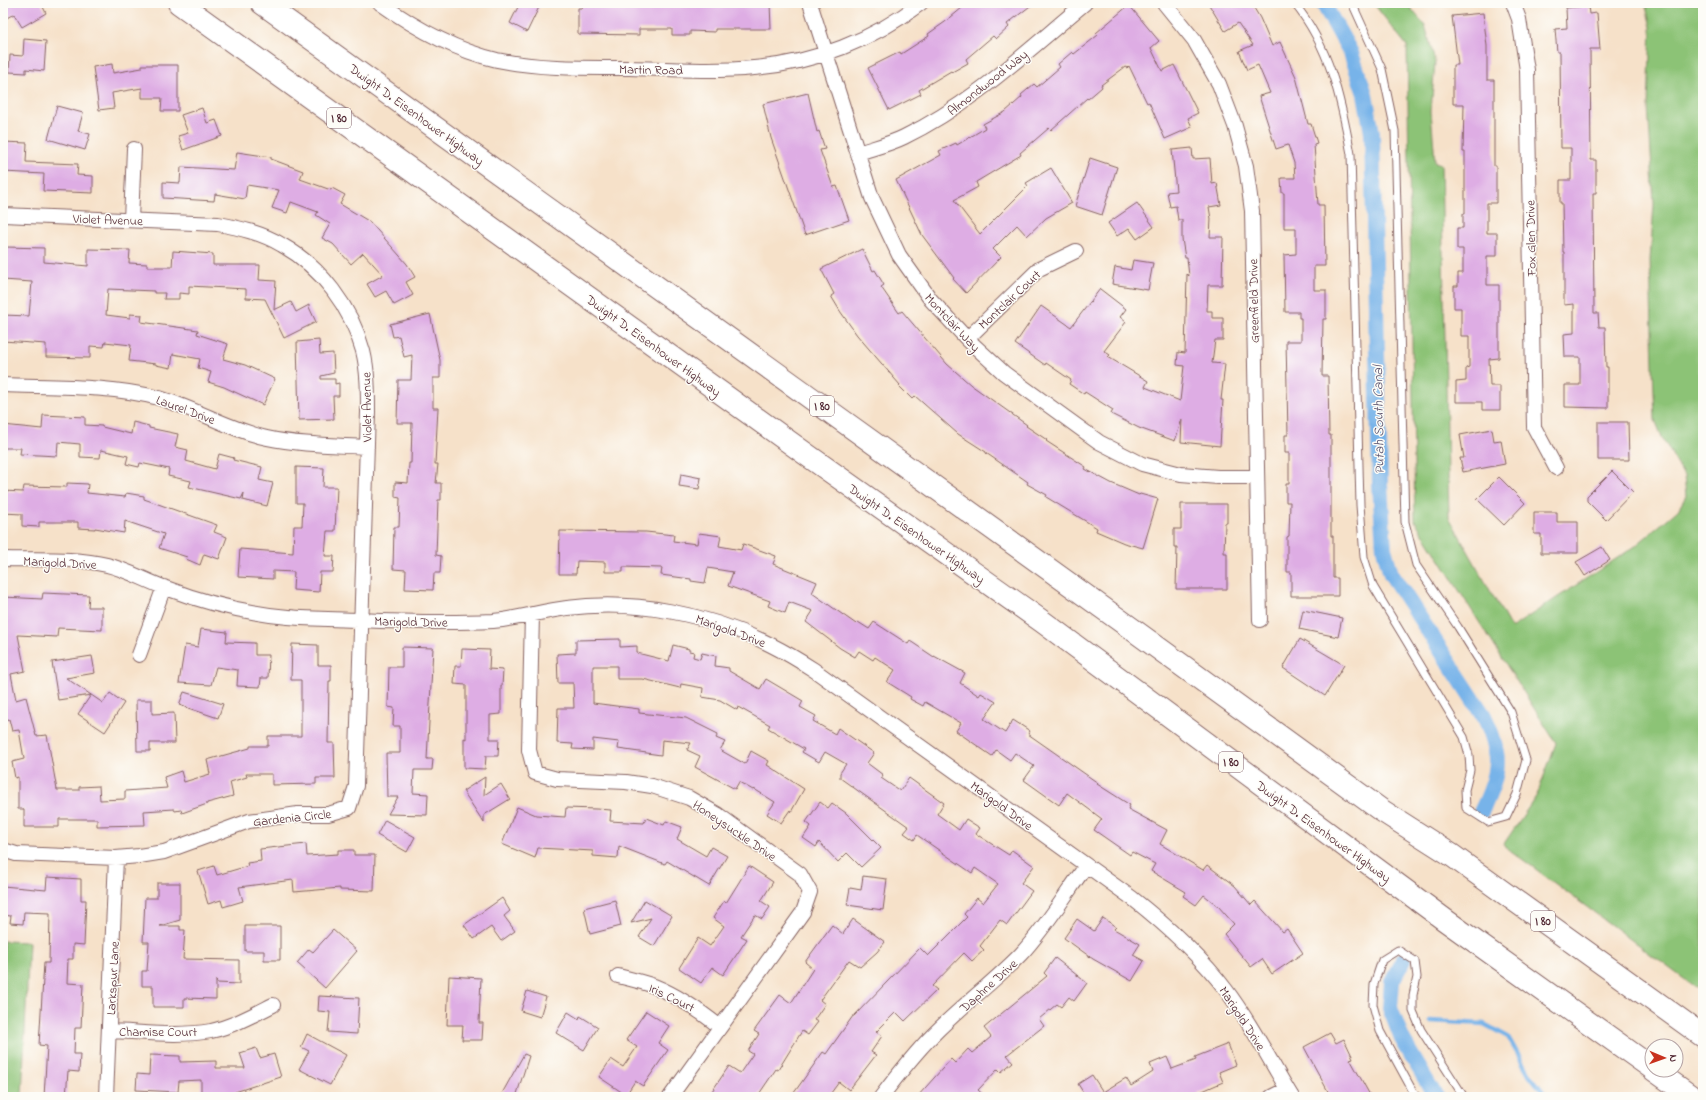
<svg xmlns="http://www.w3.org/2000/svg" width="1706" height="1100" font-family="'Indie Flower',sans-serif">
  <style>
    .green { fill: #8cc376; stroke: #6b7150 }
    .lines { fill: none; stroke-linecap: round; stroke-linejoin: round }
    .stream { stroke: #77b3e9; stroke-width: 4.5 }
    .canal { stroke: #77b3e9; stroke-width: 16 }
    .building { fill: #deade4 }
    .service-casing { stroke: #866362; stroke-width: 9 }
    .minor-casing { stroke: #866362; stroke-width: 16 }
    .motorway-casing { stroke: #866362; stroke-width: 24 }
    .service { stroke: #fff; stroke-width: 7 }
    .minor { stroke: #fff; stroke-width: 14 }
    .motorway { stroke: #fff; stroke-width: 22 }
    .labels { text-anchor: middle; stroke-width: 3; stroke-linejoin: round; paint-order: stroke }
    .shield { fill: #fdfcf7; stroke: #806168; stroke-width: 1 }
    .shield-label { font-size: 12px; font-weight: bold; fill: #4a1f2b }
    .street-label { font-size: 13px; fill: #4a1f2b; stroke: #fdfcf7 }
    .water-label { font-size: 14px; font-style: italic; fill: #5a536e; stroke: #fdfcf7 }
  </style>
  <rect width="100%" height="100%" fill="#fdfcf7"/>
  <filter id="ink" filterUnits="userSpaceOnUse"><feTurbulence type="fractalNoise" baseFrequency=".025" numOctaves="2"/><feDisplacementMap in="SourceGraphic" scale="8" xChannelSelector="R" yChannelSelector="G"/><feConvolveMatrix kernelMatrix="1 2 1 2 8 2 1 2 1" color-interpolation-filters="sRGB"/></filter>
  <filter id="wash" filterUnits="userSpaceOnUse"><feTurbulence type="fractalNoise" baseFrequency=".012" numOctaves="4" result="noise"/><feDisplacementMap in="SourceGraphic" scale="16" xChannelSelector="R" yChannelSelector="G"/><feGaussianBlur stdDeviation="0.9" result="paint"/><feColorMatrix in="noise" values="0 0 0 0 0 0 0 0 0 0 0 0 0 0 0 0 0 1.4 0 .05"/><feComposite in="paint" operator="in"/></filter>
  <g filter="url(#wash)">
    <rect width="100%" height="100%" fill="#f6e1c9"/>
    <!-- green -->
    <path class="green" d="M1373,3H1406L1425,25L1435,62L1431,111L1435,162L1441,164L1449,517L1511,628L1634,547L1678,510L1686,496L1684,476L1662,437L1655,420L1653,367L1650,260L1654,204L1648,106L1651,27L1645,3H1703V993L1503,845L1537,795L1556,743L1415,521L1407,46Z
      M3,941L29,942L22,1097H3Z"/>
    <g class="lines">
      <!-- stream -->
      <path class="stream" d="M1430,1021L1484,1024L1508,1037L1529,1074L1547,1097"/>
      <!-- canal -->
      <path class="canal" d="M1323,3L1351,53L1365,94L1372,133L1380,484L1384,549L1391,574L1484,716C1503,756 1500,774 1481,812
        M1403,960L1392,981L1390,1008L1402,1039L1436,1097"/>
    </g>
    <g id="blocks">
      <!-- building -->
      <path class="building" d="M3,3H41L46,13L22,27L14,14L3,20Z
        M520,3H541L527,32L510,23Z
        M582,3H770L771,29H715V32L690,31V35H672V29H639V35L578,34V8H582Z
        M968,3H1034L1007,24L1009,27L996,39L993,36L966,59L968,63L952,72L951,71L919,90L921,94L889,110L868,68L900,52L901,54L929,36L928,34L945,22Z
        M1208,3H1251L1260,18L1272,46L1280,42L1296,77L1308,124H1311L1317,143L1314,144L1318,205H1324L1325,266H1314V290H1326V319H1323L1322,376H1328L1329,435H1331V536H1333V578H1338V596H1291V572H1287V537L1289,536L1290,502H1286V484H1289V453H1285V435H1288L1286,341H1301V318H1299V312H1285L1284,255L1296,254V228H1284V193H1282L1281,178H1295L1294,163L1288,145L1276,149L1259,96L1270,93L1258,65L1247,70L1239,51L1253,45L1238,23L1225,31Z
        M1129,5L1159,41L1151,48L1162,71L1174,65L1198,113L1188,118L1192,127L1165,139L1149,102L1147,103L1129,66L1127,68L1125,67L1101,85L1102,87L1088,99L1087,98L1051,130L1049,128L1020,153L1021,155L976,182L978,187L954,200L980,234L1028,186L1026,183L1051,168L1072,203L1046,218L1027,236L1017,225L993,249L1001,257L966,293L953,279L954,278L922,235L896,180L941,155L939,151L956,143L957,145L985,128L983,124L1005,112L1022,97L1021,95L1034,84L1037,87L1060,67L1058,64L1072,52L1074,54L1098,35L1096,33Z
        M1588,6L1589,14L1597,13L1600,49H1590L1591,160H1596V193H1593L1594,313H1598L1599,327H1605L1606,367H1608V408L1565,407V385H1580V357H1565L1564,334L1574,333V304L1564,305V252H1563L1562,203H1560V180H1571V148H1561L1560,52H1557L1555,29L1567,28L1566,8Z
        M1483,13L1487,46V80H1494V166H1496V203H1487V233H1497V256H1487V285H1499V358L1489,359L1490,386H1500V410H1482V402H1456V382L1466,381V368L1469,367V336H1461V308H1454V286H1458V273H1463V249H1457V228H1463V214H1465V152H1463L1464,104H1453V65H1458L1452,16Z
        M24,39L46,41L44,71L26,69V73L9,72L10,55L23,56Z
        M112,64L113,73L142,68V65H178V111H161L162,98H142V88L112,93L114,108L99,110L93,67Z
        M808,93L817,132L819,131L825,149L820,150L833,187L837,186L849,220L805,235L771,138L763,104Z
        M57,106L83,113L78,131L90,134L85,150L48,139Z
        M202,108L207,123L216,120L222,136L183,150L178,136L188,133L181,115Z
        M3,142L27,143L26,162L78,164L77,175L93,176V193L43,191L44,174L3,172Z
        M1192,148L1193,159L1210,158L1212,184L1217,183L1221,205L1209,207L1211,219L1210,237H1223L1222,285H1208L1207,311H1212V318H1223V340H1215L1212,363L1225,364L1221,400H1223L1220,446L1181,442L1182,419L1175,441L1139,428L1111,414L1113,410L1085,392L1084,394L1069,384L1071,380L1046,363L1045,365L1015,344L1041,306L1071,327L1100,289L1126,309L1120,317L1126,322L1104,351L1110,355L1108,357L1148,381L1145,387L1180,401L1184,366L1177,365L1178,352L1185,353L1187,274L1189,276L1187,258H1185L1182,239V220H1178L1176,206L1170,207L1167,192L1176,191L1172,150Z
        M237,152L271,157V159L303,171L300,179L331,190L332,188L345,195L340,204L370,222L407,264L415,277L406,282L413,295L394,305L386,291L375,297L367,284L383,275L363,253L351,264L333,244L322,238L330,224L316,215L318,212L291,202L287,213L272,208L279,190L247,185L245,199L215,194L214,201L163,198V182L180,183L181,167L234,170Z
        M1090,158L1117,167L1102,215L1075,206Z
        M1137,203L1154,227L1137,239L1129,228L1117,236L1108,223Z
        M5,247L44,248V262L88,266V249L130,250L129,263L147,264V267H172L173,251L213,254V265H260L259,280L276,281L274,310L291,302L296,312L309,305V307L316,322L284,338L265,299L246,298V289L189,286V294L179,293V299H164L165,293H154V291L108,289L106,315L130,318V314L142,315L141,322L198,330L197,334L228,344L223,359L245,365L275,379L263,405L224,387L208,382L211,372L198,368L200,359L173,354L171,368L156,365V364L129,361L131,345L105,342L104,347L90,346V358L46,357V344L3,341V315L29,316L32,282L3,280Z
        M862,249L873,271L875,270L884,285L881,287L899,313L902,311L947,364L971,385L1027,425L1026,426L1047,440L1046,441L1086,467L1085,469L1111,483L1139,495L1140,494L1158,499L1143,548L1124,543L1096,531L1097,528L1046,497L1047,495L1027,484L1028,482L986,453V452L958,434L915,396L912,399L899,386L900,385L857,335L840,311L831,296L834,294L821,269Z
        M1133,260L1153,263L1148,290L1112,284L1115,267L1131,270Z
        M430,314L440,360V378H433V408H438L435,464H438L436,483H441V500H438L436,555L441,556L440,573H434L433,590L405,589L406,570L393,569L394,527H399L400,498L395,497V482L408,483L409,463H411L412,423H397L398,380H411L412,355L404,357L399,336L393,337L390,324Z
        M319,340L320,354L333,353L334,373L321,376V379H335V384L339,383V396H333L334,419L299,420L297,342Z
        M43,415L85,417V425L102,426V427L131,434L133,422L149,426V428L178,434L175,447L188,450L186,461L215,469L219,454L234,458L233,460L262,467L259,480L273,483L267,506L243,500L244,493L241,499L189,487L191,481L168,476L169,469L140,463L139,467L126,464L128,456L101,450L100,458L80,457V444L58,442L57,456L20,454L21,448H3V425L42,429Z
        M1598,422H1628L1629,460H1598Z
        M1492,429L1494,441L1501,440L1505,464L1463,472L1460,458H1464L1460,435Z
        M296,467L324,468L323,487H337L335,531H327L325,556H334L333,572H320L319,592L293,590L294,572L273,571V579L238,577L240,549L293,553L294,526H302L303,503H296Z
        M1612,471L1633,492L1606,520L1587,501V496Z
        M681,474L701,478L699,489L679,486Z
        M1499,477L1525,503L1504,525L1477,499Z
        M67,483L88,484L87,493L125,497L126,493L144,496V499L217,525L214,532L227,537L219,559L204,554L200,565L186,559L187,557L159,548L164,534L125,521L124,533L95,528V529L78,528V522H39V527L22,526V514L3,513V491L23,492L24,486L67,487Z
        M1181,504H1227V523H1225L1224,553H1227V589H1176L1177,547H1174V529H1181Z
        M1534,512H1557V522H1578V553H1541V534H1534Z
        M560,531L646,532L674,535L673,541L697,544L699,533L721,536L719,546L741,550L743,544L776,556L773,564L817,582L812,593L856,624L858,622L869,629L874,622L908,644L910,641L934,657V656L965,673L960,683L979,696L981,693L996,702L984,719L1005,733L1013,720L1030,731L1028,734L1098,783L1097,784L1130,805L1128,809L1167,830L1160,844L1203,870L1207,865L1235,886L1251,905L1255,901L1283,932L1287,929L1303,953L1272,974L1262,959L1251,967L1224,934L1234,924L1218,906L1204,895L1196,905L1183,896L1186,892L1151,871L1155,864L1132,852L1130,855L1094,830L1102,819L1067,793L1059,805L1024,780L1034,766L1015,753L1010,760L996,750L992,756L956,731L961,723L925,702L923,706L910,699L911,697L887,682L895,670L875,657L873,660L859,651L855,657L840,648L806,622L813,611L789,602L785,613L768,606L770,601L728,586L733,572L708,568L705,583L691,581V579L661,575L662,568L623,567V572H605V562L577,561L576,574H559Z
        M1602,547L1610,560L1585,576L1576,562Z
        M43,593L89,595L88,607H102V630L58,628L57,637L18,635L25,671L11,674L16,700L26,697L36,736L47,735L57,790H79V787L99,786L100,800L125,799V791L167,788L164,777L181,771L184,782L210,774L207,760L250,748V746H268V736H301V680H291L292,644L318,645V665H331V681H329L328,743H334L335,778H316V784L272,785V774H246L247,777L230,782L233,796L207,803V804L182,813L181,810L175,811L174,809L144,811L145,825L97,826V819H59V827H24V809H18V777L15,778L12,762L24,759L19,730L12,731L9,719L3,721V597L42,599Z
        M1303,610L1342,618L1338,637L1299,629Z
        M201,629L227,632L226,642L255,643V655H269L268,678H261L260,687L237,686L238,670L216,667L211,685L179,683L185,645L198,647Z
        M620,639V647L637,646V653L669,661L673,645L689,649V651L694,652L693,657L700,659L702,653L716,656L715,666L729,668V671L760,689L766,679L803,701L800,707L816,716L813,721L835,734L838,728L874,753L867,763L883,775L881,778L900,791L909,778L944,803L937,814L959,830L966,819L980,828L976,834L1009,855L1012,850L1034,866L1021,883L1032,891L1007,925L1000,920L980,946L984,950L972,961L964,953L932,986L937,990L905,1021L896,1012L876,1032L882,1036L871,1052L876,1055L849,1090L839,1082L828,1097H791L823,1052L826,1054L853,1016H854L920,948L928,956L967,917L964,914L977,898L983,903L998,884L975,868L972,873L917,835L914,840L904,833L909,827L840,778V773L846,764L825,752L819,762L802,752L804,749L768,728L770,725L738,707L737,710L720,700L702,697L703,688L681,684L680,688L643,679H617V666H593V703L639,709V713L686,718L718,734L716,738L725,742L720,750L745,764L751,751L769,761L767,765L804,789L791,812L790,810L781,823L767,814L775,802L754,789L753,790L739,782L735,789L695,767L700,756L687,750L691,743L662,740L661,755L618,749L619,742L593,739V750L572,749L573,744L557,743L558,708H574L573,683H558L557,654L576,653V640Z
        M1300,639L1344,665L1325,696L1283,668Z
        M402,647L433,648L427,759H433L432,770H414L413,793L428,794L427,815L388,814L398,797H387L386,753H400V726H393L394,708L388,707L389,667H402Z
        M462,649L490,650L489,669L503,670L502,686H501V714L490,715V739H499L498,756H486L485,769L464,768V738L466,739V685L454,684L455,666H461Z
        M92,656L95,673L66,678L103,703L110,693L124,703L105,732L78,714L91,695L58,700L52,662Z
        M184,692L223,704L218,718L179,705Z
        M136,700H152V714L174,713L175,743H150V751H137Z
        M485,777L484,795L501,784L510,799L484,815V823L463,791Z
        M820,802L828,808L832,803L846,813L881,848L861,867L847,853L838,862L819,842L816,847L803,838L811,826L806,822Z
        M517,807L536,815L565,817L566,808L596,809L611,810L610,821L644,823L646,818L664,825L666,821L682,827L677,839L706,856L711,847L727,856L709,886L667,861L665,864L619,846L618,858L593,856V851L538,848L535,858L502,844Z
        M385,820L415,837L407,852L377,835Z
        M306,844L307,856L338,854V850H354V855H375L374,891L340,890V888L294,892L293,880L239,887L243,901L223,907L221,900L208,904L198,871L214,866L217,875L248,866L247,863L261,861L260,849Z
        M749,866L773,882L761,901L770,907L762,919L755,915L741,936L747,939L723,975L712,967L701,983L679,968L698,938L710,946L724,926L713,918L724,901L726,903Z
        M863,876L887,879L883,910L847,905L850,888L861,890Z
        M47,877L81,879V900H86L84,945L73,944V959H68L67,983L83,984L81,1028H75L74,1054H80L79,1072L68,1071L66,1097H44L47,1046L39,1045L44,963H49L50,913L24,912L23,924L10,923L11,916L3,915V886L46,890Z
        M157,883H180V920L160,926H180V930H185L183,959L239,960V984L217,983L216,980V999L184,998V1007H153V986H142V971H147L149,942H143L145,898H157Z
        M502,898L510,911L504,916L515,931L501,941L491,927L474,939L464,925Z
        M615,900L621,926L590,934L584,908Z
        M645,900L672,916L654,946L639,937L651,918L631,923Z
        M1103,918L1116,927L1114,929L1140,944L1133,955L1144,961L1132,981L1093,959L1064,938L1077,919L1094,931Z
        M853,919L885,942L877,952L860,967L849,960L820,1000L825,1004L814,1020L818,1022L808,1035L802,1031L778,1070L776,1069L757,1097H708L729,1066L740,1073L753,1054L748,1051L759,1034L754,1031L780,995L791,1003L813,969L805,962L832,925L843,934Z
        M245,926H280V960H264V951H245Z
        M333,930L357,951L325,988L297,963L309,949L313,952Z
        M1055,958L1087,983L1074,1001L1069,997L1061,1007L1057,1004L1039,1019L1044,1026L1007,1055L1013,1062L1001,1072L998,1069L978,1090L986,1097H917L951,1059L955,1063L968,1049L972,1053L991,1037L984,1028L1047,976L1044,973Z
        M449,976L481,978L479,1023H483L482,1040H462L463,1025H447Z
        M527,991L546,997L540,1017L521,1011Z
        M319,996L359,998L357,1034L328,1032L330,1012L318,1011Z
        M646,1011L669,1026L658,1043L668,1050L643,1086L635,1081L626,1095L599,1077L611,1059L623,1067L637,1047L626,1040Z
        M568,1012L579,1019L580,1016L598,1027L584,1050L556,1033Z
        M1330,1033L1336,1043L1344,1039L1353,1058L1350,1059L1371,1097H1331L1304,1047Z
        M307,1034L346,1055L330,1085L299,1069L309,1051L301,1047Z
        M1228,1044L1236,1065L1219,1072L1223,1082L1198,1093L1199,1097H1086L1078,1084L1092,1075L1103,1092L1126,1078L1131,1086L1153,1072L1150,1064L1167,1057L1172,1069L1196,1060L1195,1057Z
        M256,1048L260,1058L274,1054L281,1077L235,1092V1097H201V1080L179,1081L178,1092L136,1090L137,1074L149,1075L150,1055L180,1056V1062L216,1061V1068H245L240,1053Z
        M524,1054L529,1056L516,1097H500Z"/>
    </g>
  </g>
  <g filter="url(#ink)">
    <use href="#blocks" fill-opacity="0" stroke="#866362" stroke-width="1"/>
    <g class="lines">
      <defs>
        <path id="service" d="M1294,3C1330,47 1341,99 1351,154L1360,505L1364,557L1373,586L1464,737L1469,755L1470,770L1465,790L1466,808L1488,822L1506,817L1517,794L1526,760L1511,712L1458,627L1416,565L1405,522L1395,131L1382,69L1352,3
          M1416,1097L1380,1031L1373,1005L1374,984L1382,960L1398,950L1415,961L1417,977L1413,995V1011L1421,1030L1464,1097"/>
        <path id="minor" d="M380,3C415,28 454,50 497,60C540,69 585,68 630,68C671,69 713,72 754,68C814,63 873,40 921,3
          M810,3L872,198L899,255L931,300L967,339L1004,373L1099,442L1142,464L1181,474L1218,477H1256
          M1164,3L1194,40L1219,84L1235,126L1246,166L1252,211L1260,620
          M1513,3L1519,19L1527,70L1534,427L1556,468
          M858,153C873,148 890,144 904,137C972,104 1027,51 1085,3
          M3,215L218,224C240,228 262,233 282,245C321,267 351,307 363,351C368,371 368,391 368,412L356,786L349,808L328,814H298L249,821L164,852L139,856L116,858L16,854L3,850
          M131,220L134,149
          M967,339L1039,269L1076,251
          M3,385C55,387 109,385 159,398C197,409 230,430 267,438C300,445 333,445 367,447
          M3,559C36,560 75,557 107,565C128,570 146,581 166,588C205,603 246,613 288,617C311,619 335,619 359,620C403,622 448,623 493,621C518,619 542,611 567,608C635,599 709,614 771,645C785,652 800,661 814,670L1132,898C1166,925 1199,954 1226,990C1251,1023 1270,1061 1292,1097
          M532,614L529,750L535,773L557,779L626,782L652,786L689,798L717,814L800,874L810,892L803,912L670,1097
          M139,655L164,587
          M618,976C630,979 643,982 654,986C679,996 700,1011 720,1027
          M109,1031C143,1032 178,1037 211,1031C233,1026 253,1015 273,1005
          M106,1097L116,858
          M881,1097C897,1076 913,1055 932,1036C960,1007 993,983 1021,954C1046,927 1065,895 1086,866
          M1271,1097L1287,1089"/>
        <path id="motorway" d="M179,3L810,457L1043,622L1445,920L1652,1068
          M262,3L1132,629L1381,810L1450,854L1703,1036
          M1654,1070L1692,1097"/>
      </defs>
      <!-- service casing -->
      <use href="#service" class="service-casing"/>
      <!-- minor casing -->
      <use href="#minor" class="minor-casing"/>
      <!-- motorway casing -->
      <use href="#motorway" class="motorway-casing"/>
      <!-- service -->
      <use href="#service" class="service"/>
      <!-- minor -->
      <use href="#minor" class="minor"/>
      <!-- motorway -->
      <use href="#motorway" class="motorway"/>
    </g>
  </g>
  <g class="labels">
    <!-- shield labels -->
    <g class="shield">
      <rect x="327" y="108" width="24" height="20" rx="3"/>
      <rect x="810" y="396" width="24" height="20" rx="3"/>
      <rect x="1219" y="752" width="24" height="20" rx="3"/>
      <rect x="1531" y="911" width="24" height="20" rx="3"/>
    </g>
    <g class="shield-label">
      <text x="339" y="122">I 80</text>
      <text x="822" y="410">I 80</text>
      <text x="1231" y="766">I 80</text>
      <text x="1543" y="925">I 80</text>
    </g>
    <!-- street labels -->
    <g class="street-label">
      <text transform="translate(651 69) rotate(1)" y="5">Martin Road</text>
      <text transform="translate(987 82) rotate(-38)" y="5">Almondwood Way</text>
      <text transform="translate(417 114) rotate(36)" y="5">Dwight D. Eisenhower Highway</text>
      <text transform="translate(108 219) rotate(2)" y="5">Violet Avenue</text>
      <text transform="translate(1530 238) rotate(-91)" y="5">Fox Glen Drive</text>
      <text transform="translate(1009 299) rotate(-43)" y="5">Montclair Court</text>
      <text transform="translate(1253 301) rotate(-91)" y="5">Greenfield Drive</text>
      <text transform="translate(953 322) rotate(47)" y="5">Montclair Way</text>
      <text transform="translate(654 345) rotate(36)" y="5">Dwight D. Eisenhower Highway</text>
      <text transform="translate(366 407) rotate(-91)" y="5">Violet Avenue</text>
      <text transform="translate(186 409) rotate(20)" y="5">Laurel Drive</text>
      <text transform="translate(917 533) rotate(35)" y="5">Dwight D. Eisenhower Highway</text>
      <text transform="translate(60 562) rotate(3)" y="5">Marigold Drive</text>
      <text transform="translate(411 621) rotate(1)" y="5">Marigold Drive</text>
      <text transform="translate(731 630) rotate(20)" y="5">Marigold Drive</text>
      <text transform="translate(1002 805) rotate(36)" y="5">Marigold Drive</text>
      <text transform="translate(292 817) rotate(-6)" y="5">Gardenia Circle</text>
      <text transform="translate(735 830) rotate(34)" y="5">Honeysuckle Drive</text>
      <text transform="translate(1324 831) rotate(36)" y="5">Dwight D. Eisenhower Highway</text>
      <text transform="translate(112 978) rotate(-87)" y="5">Larkspur Lane</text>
      <text transform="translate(988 985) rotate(-42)" y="5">Daphne Drive</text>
      <text transform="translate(672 997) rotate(26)" y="5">Iris Court</text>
      <text transform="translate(1243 1018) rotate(57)" y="5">Marigold Drive</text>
      <text x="158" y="1036">Chamise Court</text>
    </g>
    <!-- water labels -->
    <g class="water-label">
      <text transform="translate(1378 420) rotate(-91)" y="5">Putah South Canal</text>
    </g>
  </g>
  <!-- margin -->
  <rect width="1706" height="1100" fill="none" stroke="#fdfcf7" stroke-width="16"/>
  <!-- north arrow -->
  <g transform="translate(1664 1058) rotate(92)"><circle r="19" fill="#fdfcf7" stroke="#b5a4a5"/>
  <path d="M0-3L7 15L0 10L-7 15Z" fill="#c8321e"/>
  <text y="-6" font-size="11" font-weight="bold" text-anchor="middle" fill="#4a1f2b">N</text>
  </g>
</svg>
